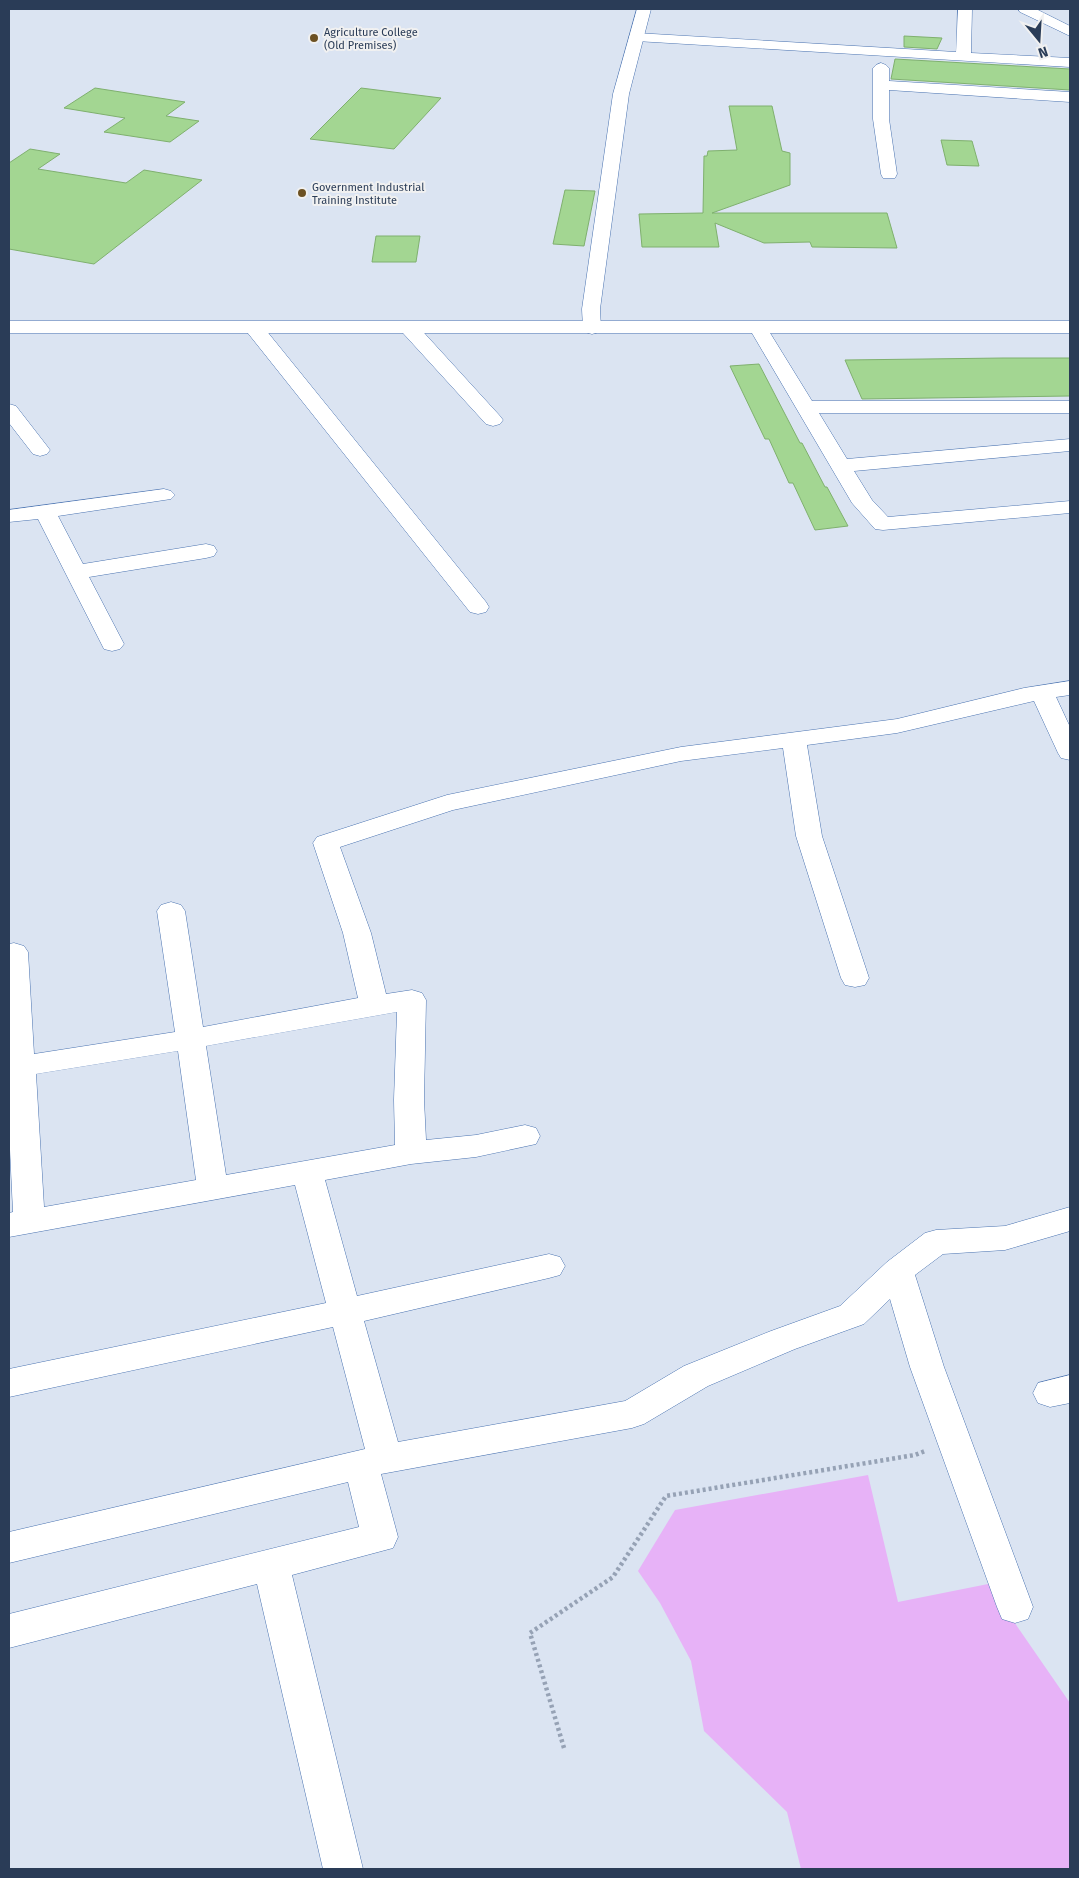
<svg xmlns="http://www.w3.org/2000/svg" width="1079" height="1878" font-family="'Fira Sans',sans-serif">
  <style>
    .green { fill: #e7b2f7 }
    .building { fill: #a3d692; stroke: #7fb06e }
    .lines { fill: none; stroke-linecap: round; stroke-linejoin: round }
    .minor-casing { stroke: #4a73b1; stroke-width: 1 }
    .tertiary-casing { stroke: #4a73b1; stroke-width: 1 }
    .secondary-casing { stroke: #4a73b1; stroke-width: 1 }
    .path { stroke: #96a2b5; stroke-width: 4.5; stroke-dasharray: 3 3; stroke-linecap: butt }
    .minor { fill: #fff; fill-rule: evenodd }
    .tertiary { fill: #fff; fill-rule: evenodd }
    .secondary { fill: #fff; fill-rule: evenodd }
    .poi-dot { fill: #6c5123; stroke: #f1f1f1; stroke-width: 2 }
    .labels { text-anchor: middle; stroke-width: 4; stroke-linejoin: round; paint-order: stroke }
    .far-poi-label { font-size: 11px; fill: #2a3c57; stroke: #f1f1f1; text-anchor: start }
  </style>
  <rect width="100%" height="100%" fill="#dbe4f2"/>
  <!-- green -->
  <path class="green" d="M868,1475L898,1602L988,1584L1070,1703V1869H801L787,1812L704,1731L691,1661L660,1603L638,1571L675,1510Z"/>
  <!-- building -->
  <path class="building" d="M904,36L942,38L937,49L904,47Z
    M895,59L1070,69V90L891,79Z
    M95,88L185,102L166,116L199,121L170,142L104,132L125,118L64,108Z
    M361,88L441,98L394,149L310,139Z
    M729,106H772L782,151L790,153V185L712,213H887L897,248L812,247L810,242L764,243L715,223L719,247H642L639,214L703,213L704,156H707L708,151L737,150Z
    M941,140L972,141L979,166L947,165Z
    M30,149L60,154L38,169L126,183L144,170L202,180L94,264L9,249V163Z
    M565,190L595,191L584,246L553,244Z
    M376,236H420L416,262H372Z
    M1003,358H1070V396L862,399L845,360Z
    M759,364L800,443H802L825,487H827L848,526L815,530L793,483H789L769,439H765L730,366Z"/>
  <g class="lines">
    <defs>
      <path id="minor" d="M958,9H972L971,53L1070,58V67L636,41L631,40L629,37L631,34L636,33L956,52Z
        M1018,9H1036L1070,26V36L1020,12Z
        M881,63L886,65L889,68V81L1070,92V102L889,90V119L897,174L895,178H883L881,174L873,119V68L876,65Z
        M254,322L261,324L486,602L489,607L486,612L478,614L470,612L247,332L245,328L247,324Z
        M409,322L416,324L500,416L503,420L500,424L493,426L486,424L402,332L400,328L402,324Z
        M758,322L765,324L767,328L812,401H1070V413H819L847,459L1070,439V451L854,471L872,500L888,517L1070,501V513L883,530L875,529L852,503L749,328L751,324Z
        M9,404L16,406L47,446L50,450L47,454L40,456L33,454L9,423Z
        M164,489L171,491L175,495L171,499L58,516L83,564L206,544L214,546L217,551L214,556L206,558L89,577L124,644L120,649L112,651L104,649L38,519L9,522V510Z
        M1070,681V695L1056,697L1070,727V760L1061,758L1058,753L1034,701L897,733L807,745L822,836L869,978L865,985L855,987L845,985L841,978L796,836L783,748L681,761L453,810L340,847L371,933L386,994L412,990L422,993L426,1000L424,1100L426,1140L476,1135L525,1125L536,1128L540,1136L536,1144L476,1157L411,1164L325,1180L357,1296L549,1254L560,1257L565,1266L560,1275L549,1278L364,1321L398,1442L625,1401L684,1366L771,1331L840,1306L887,1262L925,1233L936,1230L1005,1226L1070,1207V1231L1005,1250L943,1254L915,1275L944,1367L1033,1607L1028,1619L1015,1623L1002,1619L997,1607L910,1367L890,1299L864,1324L795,1349L708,1386L644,1424L632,1428L381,1474L398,1537L393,1548L292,1575L363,1869H323L257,1584L9,1648V1614L359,1527L348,1482L9,1563V1532L365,1449L333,1327L9,1397V1369L326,1303L295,1185L9,1237V1213L13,1212L9,1129V944L14,943L24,946L28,952L34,1054L175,1032L157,911L161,905L171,902L181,905L185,911L203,1027L358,998L343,933L313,843L317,837L447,795L681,747L897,719L1024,688ZM397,1012L394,1100L395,1145L226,1175L206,1046ZM178,1051L196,1180L44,1207L36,1074Z
        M1070,1375V1403L1050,1407L1038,1403L1033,1393L1038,1383Z"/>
      <path id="tertiary" d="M637,9H651L629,94L600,309L601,328L599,332L592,334L585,332L583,328L582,309L613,94Z"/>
      <path id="secondary" d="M9,321H1070V333H9Z"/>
    </defs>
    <!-- minor casing -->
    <use href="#minor" class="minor-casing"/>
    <!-- tertiary casing -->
    <use href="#tertiary" class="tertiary-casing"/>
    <!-- secondary casing -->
    <use href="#secondary" class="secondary-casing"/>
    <!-- path -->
    <path class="path" d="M564,1748L530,1633L613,1577L666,1496L915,1455L925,1451"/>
    <!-- minor -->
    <use href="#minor" class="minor"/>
    <!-- tertiary -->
    <use href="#tertiary" class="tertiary"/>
    <!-- secondary -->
    <use href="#secondary" class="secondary"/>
  </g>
  <!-- markers -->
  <g class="poi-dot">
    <circle cx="314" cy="38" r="5"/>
    <circle cx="302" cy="193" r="5"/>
  </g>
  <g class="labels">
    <!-- far-poi labels -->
    <g class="far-poi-label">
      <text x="324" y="36">Agriculture College<tspan x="324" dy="13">(Old Premises)</tspan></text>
      <text x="312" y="191">Government Industrial<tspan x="312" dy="13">Training Institute</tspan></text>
    </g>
  </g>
  <!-- border -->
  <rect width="1079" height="1878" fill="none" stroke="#2a3c57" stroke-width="20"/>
  <!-- north arrow -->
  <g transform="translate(1039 40) rotate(162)" stroke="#f1f1f1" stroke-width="4" paint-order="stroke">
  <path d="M0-4L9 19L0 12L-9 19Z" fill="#2a3c57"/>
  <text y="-8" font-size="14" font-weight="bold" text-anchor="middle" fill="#2a3c57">N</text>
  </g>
</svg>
